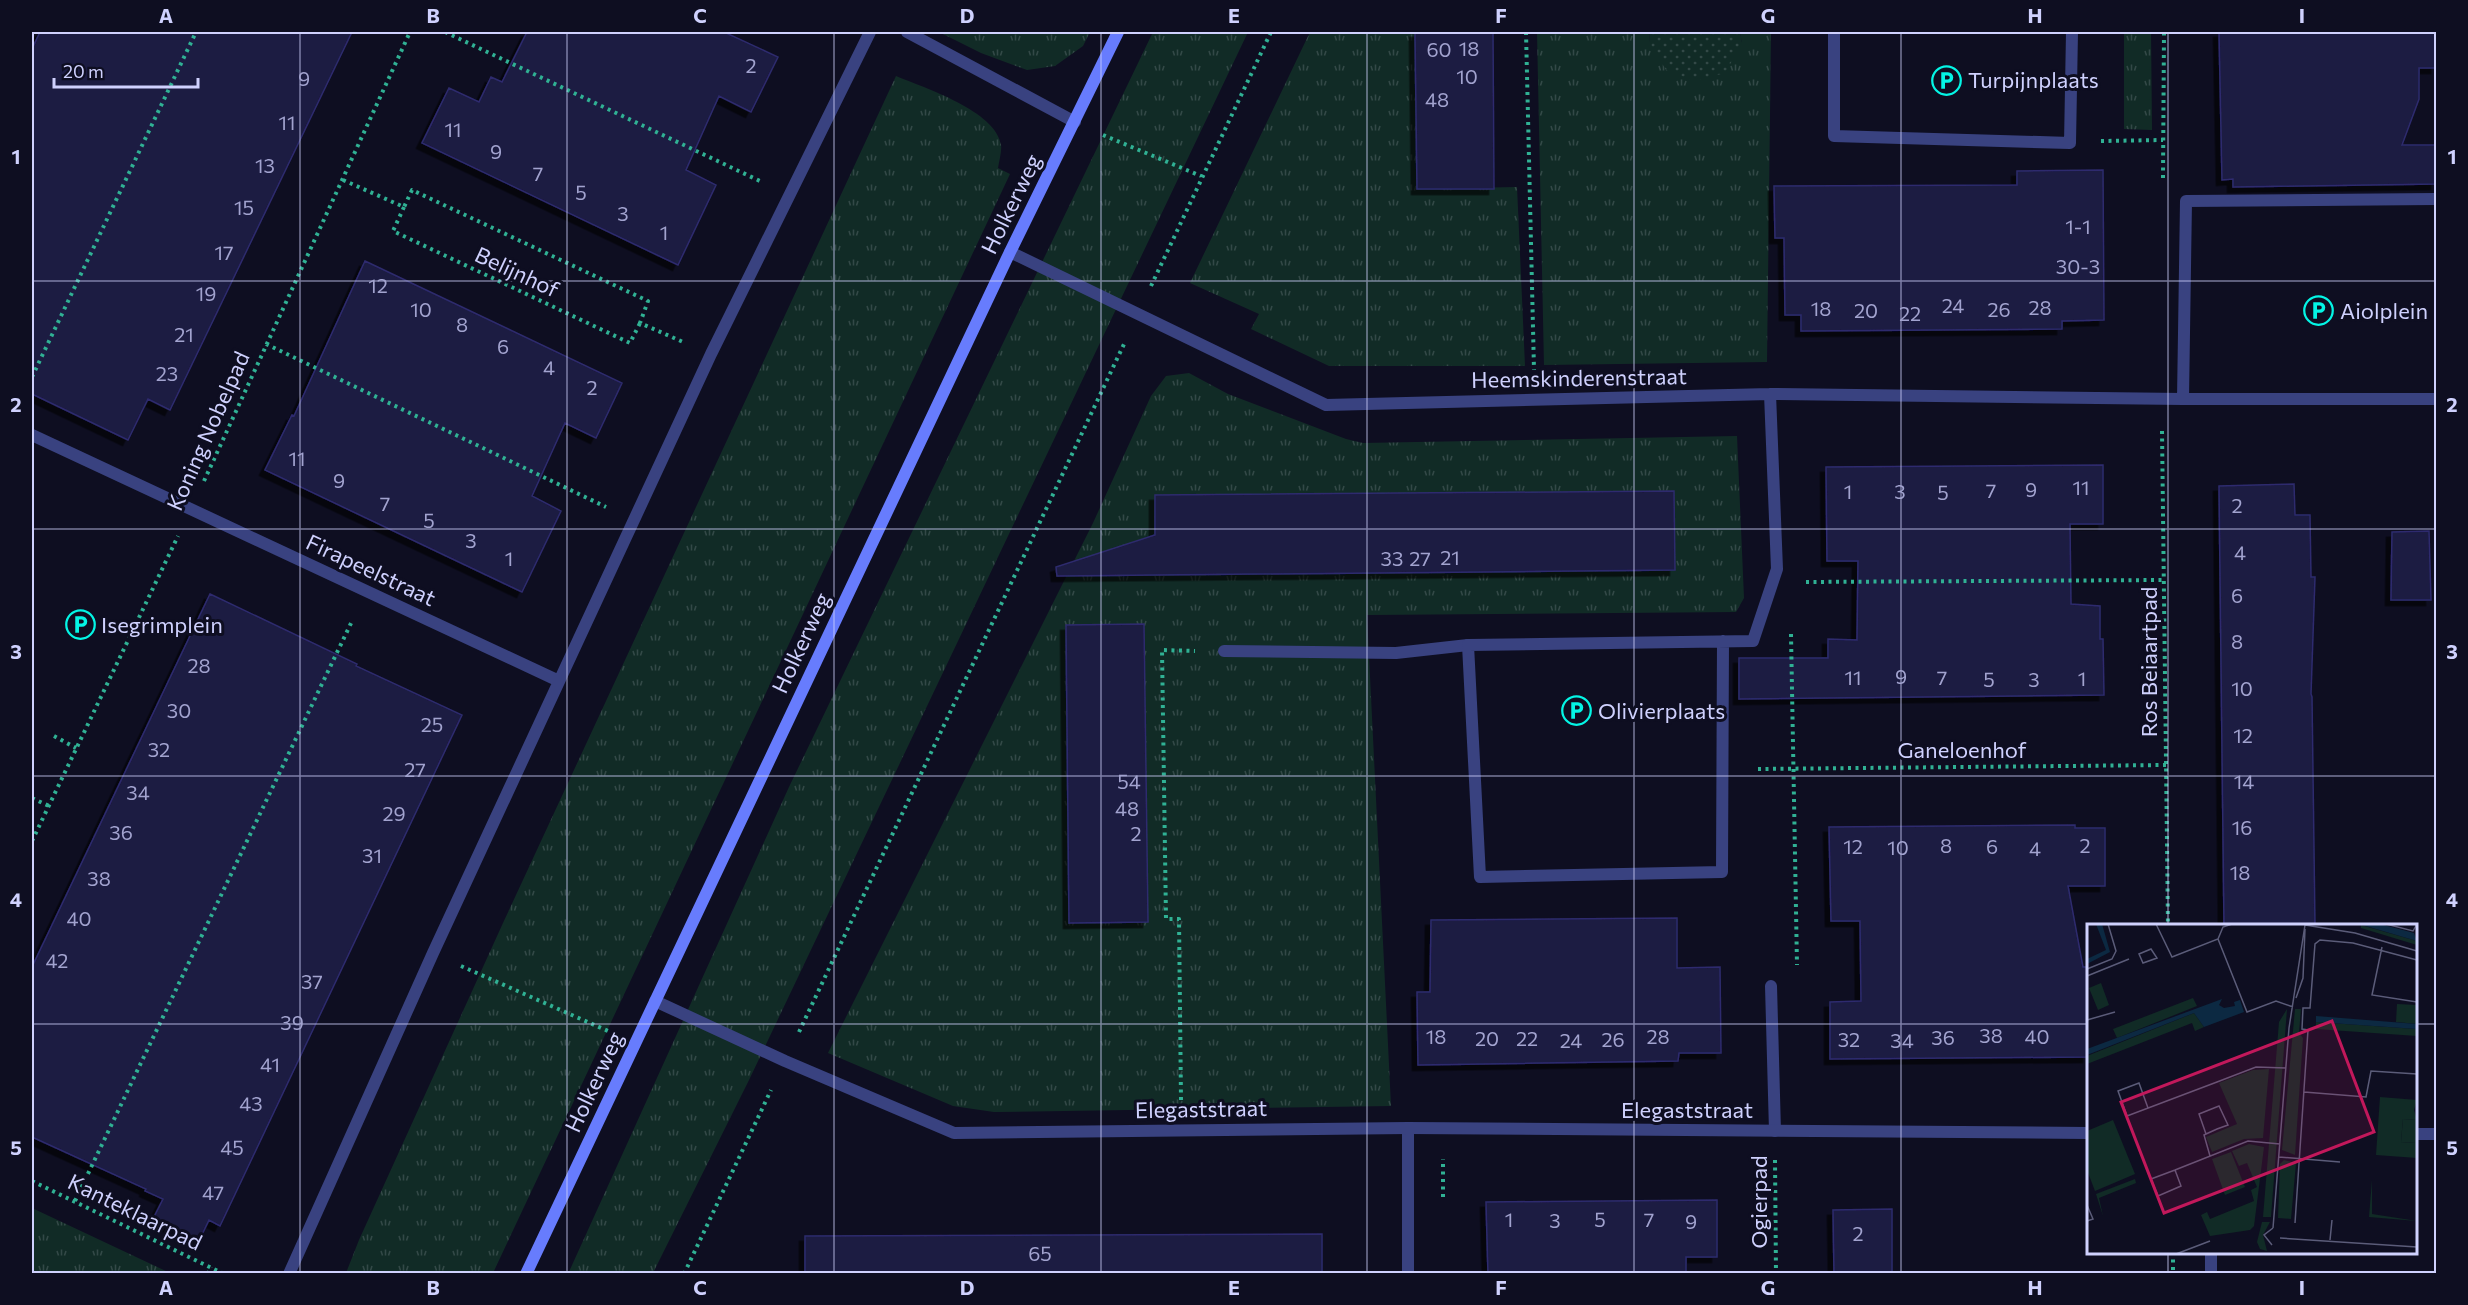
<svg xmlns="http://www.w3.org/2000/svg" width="2468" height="1305" font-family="Commissioner,sans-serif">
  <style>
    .grass { fill: url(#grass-tufts) }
    .park { fill: url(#park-dots) }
    .building { fill: #1b1a42; stroke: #2e2c6e; stroke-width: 1.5; filter: url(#shadow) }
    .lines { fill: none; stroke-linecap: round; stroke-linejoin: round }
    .path { stroke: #30b194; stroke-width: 4; stroke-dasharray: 3 4.5; stroke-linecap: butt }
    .lane { stroke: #394280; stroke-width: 12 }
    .street { stroke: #394280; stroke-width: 12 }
    .secondary { stroke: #677cfd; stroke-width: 12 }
    .grid { fill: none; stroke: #cfd1fe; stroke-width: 1.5; stroke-opacity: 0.55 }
    .labels { text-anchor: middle; stroke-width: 6; stroke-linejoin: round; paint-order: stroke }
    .number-label { font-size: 20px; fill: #a2a3cf }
    .poi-label { font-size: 22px; fill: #cfd1fe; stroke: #0e0e21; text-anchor: start }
    .street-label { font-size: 22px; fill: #cfd1fe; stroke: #0e0e21 }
    .inset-road { fill: none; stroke: #5b5c79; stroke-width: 1.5 }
    .view { fill: #c2185b; fill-opacity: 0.15; stroke: #c2185b; stroke-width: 3 }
    .inset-edge { fill: none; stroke: #cfd1fe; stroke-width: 3 }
    .neatline { fill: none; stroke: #cfd1fe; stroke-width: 2 }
    .grid-label { font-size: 20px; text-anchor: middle; font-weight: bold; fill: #cfd1fe }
  </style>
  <defs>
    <pattern id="grass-tufts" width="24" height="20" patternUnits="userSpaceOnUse" patternTransform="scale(1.5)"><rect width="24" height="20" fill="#112b26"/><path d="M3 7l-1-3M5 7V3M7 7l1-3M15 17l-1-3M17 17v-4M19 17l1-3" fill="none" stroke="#334947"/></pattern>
    <pattern id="park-dots" width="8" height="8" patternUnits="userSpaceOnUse" patternTransform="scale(1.5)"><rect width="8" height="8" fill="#112b26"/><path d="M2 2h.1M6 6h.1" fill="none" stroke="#334947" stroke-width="1.8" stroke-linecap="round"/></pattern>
    <filter id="shadow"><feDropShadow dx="-5.5" dy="5.5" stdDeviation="0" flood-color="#0009"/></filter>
  </defs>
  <rect width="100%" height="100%" fill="#0e0e21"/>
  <!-- grass -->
  <path class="grass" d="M939,32H1090L1083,46L1055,66L1027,70L981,53Z
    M1153,32H1248L749,1080L653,1273L568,1274L789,787Z
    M1310,32H1415L1417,189L1517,187L1525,366H1329L1251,329L1259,314L1190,283Z
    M1537,32H1650L1649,42L1742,43L1740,32H1771L1767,362L1544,365Z
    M2124,32H2151L2152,130L2124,129Z
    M896,76C925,88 996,111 1001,145C1002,151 999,161 998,168L1010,174L493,1273H346L359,1240L503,923Z
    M1189,373L1228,394L1346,439L1363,443L1737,436L1744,598L1736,612L1367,615L1391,1106L994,1112L953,1106L828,1053L1093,523L1151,396L1166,376Z
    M32,1208L170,1273H32Z"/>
  <!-- park -->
  <path class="park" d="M1650,32H1740L1742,43L1725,73L1694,81L1666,70L1649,42Z"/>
  <!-- building -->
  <path class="building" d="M40,32H352L170,410L148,399L128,440L32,394V49Z
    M527,32H724L778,57L751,112L719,96L686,170L716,185L678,265L422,143L449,88L479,102L491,77L502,82Z
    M1415,32H1493L1494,189H1417Z
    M2219,32H2436V68H2419V99L2402,145H2436V184L2233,187V179L2222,180Z
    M2103,170L2104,320L2062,321V329L1801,331V315H1785L1784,238H1775L1774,186L2017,185V171Z
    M365,261L622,383L596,438L565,423L532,496L561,511L522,592L265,470L292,415L294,416Z
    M2103,465V524H2070L2071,604L2100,606V639H2103L2104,695L1739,699V658H1828V639L1857,640L1858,561H1827L1826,467Z
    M2294,484L2295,515H2310L2311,577H2315L2311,694L2312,697L2315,926H2224L2219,486Z
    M1674,491L1675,570L1057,576L1056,567L1155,535V495Z
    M2429,531L2431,600H2391L2392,532Z
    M210,594L357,664L356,666L462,715L220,1226L209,1220L199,1241L153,1219L163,1199L145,1191L146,1189L32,1137V967Z
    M1144,624L1148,922L1069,923L1066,625Z
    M2075,825V828H2105V886H2068L2083,967H2088V1057L1830,1059V1002L1861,1001L1860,921H1831L1829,827Z
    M1677,918V968L1720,967L1721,1053H1679L1678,1061L1418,1065L1417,992H1430L1431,920Z
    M1717,1200V1257H1686V1274H1488L1486,1202Z
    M1892,1209V1274H1834L1833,1210Z
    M1322,1234V1274H805V1236Z"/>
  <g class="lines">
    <!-- path -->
    <path class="path" d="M445,32L762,182
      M1526,32L1534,370
      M1103,135L1201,176
      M2101,141L2163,140
      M2163,178L2164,32
      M343,180L404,207L412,190L648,301L640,323L683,342
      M404,207L393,231L630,343L640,323
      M1151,286L1271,32
      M266,344L606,507
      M32,377L196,32
      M2162,431L2168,926
      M204,481L410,32
      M1806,582L2165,580
      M1791,634L1797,965
      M54,736L76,748
      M1758,769L2166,765
      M32,798L49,806
      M32,841L178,536
      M461,966L608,1031
      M799,1032L1125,342
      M1181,1100L1179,919H1166L1162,650L1195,651
      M1775,1160L1776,1274
      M32,1181L224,1274
      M1443,1197V1159
      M75,1201L353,619
      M2173,1252V1274
      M208,1274L211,1267
      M684,1274L771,1090"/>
    <!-- lane -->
    <path class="lane" d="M1834,32V136L2070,143L2072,32
      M1224,651L1396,653L1468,645
      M1771,986L1775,1131
      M1408,1274V1128"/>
    <!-- street -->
    <path class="street" d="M907,32L1075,122
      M2436,199L2186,201L2183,399H2436
      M1010,252L1326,405L1770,394L2183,399
      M32,435L559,681
      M1723,641L1722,872L1480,877L1468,645C1563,644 1658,642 1753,641L1777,569L1770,394
      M655,1001L785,1061L954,1133L1408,1128L2088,1133
      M2416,1134H2436
      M289,1274L433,953L711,354L870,32
      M2211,1274V1252"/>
    <!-- secondary -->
    <path class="secondary" d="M526,1274L1010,252L1118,32"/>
  </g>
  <!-- grid -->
  <path class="grid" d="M300,32V1274M567,32V1274M834,32V1274M1101,32V1274M1367,32V1274M1634,32V1274M1901,32V1274M2168,32V926M32,281H2436M32,529H2436M32,776H2436M32,1024H2088M2416,1024H2436M2168,1252V1274"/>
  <!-- icons -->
  <defs>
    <symbol id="parking-ring" viewBox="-11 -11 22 22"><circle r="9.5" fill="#0e0e21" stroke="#04f5e5" stroke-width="1.5"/><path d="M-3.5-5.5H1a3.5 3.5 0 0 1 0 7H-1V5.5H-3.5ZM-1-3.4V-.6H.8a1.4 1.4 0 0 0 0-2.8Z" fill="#04f5e5"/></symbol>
  </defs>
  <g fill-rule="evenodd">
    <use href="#parking-ring" x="1930" y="64" width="33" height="33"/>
    <use href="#parking-ring" x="2302" y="294" width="33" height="33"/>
    <use href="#parking-ring" x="64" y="608" width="33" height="33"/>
    <use href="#parking-ring" x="1560" y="694" width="33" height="33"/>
  </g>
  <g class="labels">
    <!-- number labels -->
    <g class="number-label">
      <text x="1469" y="56">18</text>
      <text x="1439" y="57">60</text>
      <text x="751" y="73">2</text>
      <text x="1467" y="84">10</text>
      <text x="304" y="86">9</text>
      <text x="1437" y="107">48</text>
      <text x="287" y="130">11</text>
      <text x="453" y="137">11</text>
      <text x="496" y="159">9</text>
      <text x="265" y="173">13</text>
      <text x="538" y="181">7</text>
      <text x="581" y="200">5</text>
      <text x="244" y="215">15</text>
      <text x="623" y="221">3</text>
      <text x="2078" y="234">1-1</text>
      <text x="664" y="240">1</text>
      <text x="224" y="260">17</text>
      <text x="2078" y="274">30-3</text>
      <text x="378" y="293">12</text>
      <text x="206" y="301">19</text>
      <text x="1953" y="313">24</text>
      <text x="2040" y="315">28</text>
      <text x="1821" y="316">18</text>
      <text x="421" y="317">10</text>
      <text x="1999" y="317">26</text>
      <text x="1866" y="318">20</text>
      <text x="1910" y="321">22</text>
      <text x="462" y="332">8</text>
      <text x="184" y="342">21</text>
      <text x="503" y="354">6</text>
      <text x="549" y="375">4</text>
      <text x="167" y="381">23</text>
      <text x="592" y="395">2</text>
      <text x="297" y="466">11</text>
      <text x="339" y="488">9</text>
      <text x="2081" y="495">11</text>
      <text x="2031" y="497">9</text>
      <text x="1991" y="498">7</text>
      <text x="1848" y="499">1</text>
      <text x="1900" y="499">3</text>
      <text x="1943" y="500">5</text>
      <text x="385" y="511">7</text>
      <text x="2237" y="513">2</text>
      <text x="429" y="528">5</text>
      <text x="471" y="548">3</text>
      <text x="2240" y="560">4</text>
      <text x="1450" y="565">21</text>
      <text x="509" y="566">1</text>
      <text x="1392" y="566">33</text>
      <text x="1420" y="566">27</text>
      <text x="2237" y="603">6</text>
      <text x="2237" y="649">8</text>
      <text x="199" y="673">28</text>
      <text x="1901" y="684">9</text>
      <text x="1853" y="685">11</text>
      <text x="1942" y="685">7</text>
      <text x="2082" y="686">1</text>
      <text x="1989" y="687">5</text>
      <text x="2034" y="687">3</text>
      <text x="2242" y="696">10</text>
      <text x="179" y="718">30</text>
      <text x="432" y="732">25</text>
      <text x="2243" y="743">12</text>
      <text x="159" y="757">32</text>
      <text x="415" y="777">27</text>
      <text x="1129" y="789">54</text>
      <text x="2244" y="789">14</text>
      <text x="138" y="800">34</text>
      <text x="1127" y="816">48</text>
      <text x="394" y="821">29</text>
      <text x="2242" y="835">16</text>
      <text x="121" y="840">36</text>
      <text x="1136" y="841">2</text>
      <text x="1946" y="853">8</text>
      <text x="2085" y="853">2</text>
      <text x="1853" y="854">12</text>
      <text x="1992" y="854">6</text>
      <text x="1898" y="855">10</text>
      <text x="2035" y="856">4</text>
      <text x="372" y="863">31</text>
      <text x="2240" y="880">18</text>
      <text x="99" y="886">38</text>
      <text x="79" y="926">40</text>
      <text x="57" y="968">42</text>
      <text x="312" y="989">37</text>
      <text x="292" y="1030">39</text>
      <text x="1991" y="1043">38</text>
      <text x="1436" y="1044">18</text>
      <text x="1658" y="1044">28</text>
      <text x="2037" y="1044">40</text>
      <text x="1943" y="1045">36</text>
      <text x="1487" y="1046">20</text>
      <text x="1527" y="1046">22</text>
      <text x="1613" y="1047">26</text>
      <text x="1849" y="1047">32</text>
      <text x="1571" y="1048">24</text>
      <text x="1902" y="1048">34</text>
      <text x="270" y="1072">41</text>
      <text x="251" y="1111">43</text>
      <text x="232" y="1155">45</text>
      <text x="213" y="1200">47</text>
      <text x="1509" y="1227">1</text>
      <text x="1600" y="1227">5</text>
      <text x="1649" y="1227">7</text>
      <text x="1555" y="1228">3</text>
      <text x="1691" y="1229">9</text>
      <text x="1858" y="1241">2</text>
      <text x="1040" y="1261">65</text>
    </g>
    <!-- poi labels -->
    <g class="poi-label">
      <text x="1968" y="88">Turpijnplaats</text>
      <text x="2340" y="319">Aiolplein</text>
      <text x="101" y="633">Isegrimplein</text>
      <text x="1598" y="719">Olivierplaats</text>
    </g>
    <!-- street labels -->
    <g class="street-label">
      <text transform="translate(1011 204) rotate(-64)" y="8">Holkerweg</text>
      <text transform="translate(517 272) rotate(25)" y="8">Belijnhof</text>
      <text transform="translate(1579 378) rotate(-1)" y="8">Heemskinderenstraat</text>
      <text transform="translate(208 431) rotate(-66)" y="8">Koning Nobelpad</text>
      <text transform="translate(371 570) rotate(25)" y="8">Firapeelstraat</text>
      <text transform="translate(801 643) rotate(-65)" y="8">Holkerweg</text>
      <text transform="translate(2149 662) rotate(-90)" y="8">Ros Beiaartpad</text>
      <text x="1962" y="758">Ganeloenhof</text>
      <text transform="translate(594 1082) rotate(-65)" y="8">Holkerweg</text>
      <text transform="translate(1201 1109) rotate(-1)" y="8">Elegaststraat</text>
      <text x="1687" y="1118">Elegaststraat</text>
      <text transform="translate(1759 1202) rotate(-90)" y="8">Ogierpad</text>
      <text transform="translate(135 1212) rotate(26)" y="8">Kanteklaarpad</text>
    </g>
  </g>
  <!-- overview -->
  <g transform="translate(2087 924)">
    <rect width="330" height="330" fill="#0e0e21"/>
    <path d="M274,1L330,17V21L274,4ZM106,74L110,82L30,114L26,105ZM310,80L330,81V100L309,98ZM200,85L184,293H176L192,98ZM208,85H214L212,109L216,114L208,231L195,226ZM107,89L117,103L108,107L105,99L0,140V132ZM229,98L330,105V112L229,105ZM182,145L176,214L157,215L125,228L119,213L150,200L132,159L166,146ZM293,173L330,176L327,186L330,196L316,195L314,218L329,219L330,202V234L289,231ZM26,196L48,250L8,267L0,246V207ZM162,220L177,223L167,302L163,306L123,312L114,291L120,288L123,295L167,277L164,266L170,263L160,239L152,242L145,227ZM144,228L158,263L138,271L125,235ZM197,236L209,239L204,295L191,294L193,240ZM285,256V290L330,297L282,293ZM175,298H183L176,311L180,327L173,325L170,318Z" fill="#112b26"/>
    <path d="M48,255L49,259L12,274L16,292L9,270Z" fill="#112b26"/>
    <path d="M14,59L22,81L11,86L2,64ZM316,195L330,196L329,219L314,218Z" fill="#112b26"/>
    <path d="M9,0H15L23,28L0,40V35L19,26ZM272,0H293L327,9L330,17ZM135,75L132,81L137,84L148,82L147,78L153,76L157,88L117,103L107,89L0,131V125ZM229,92L330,100V105L229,98Z" fill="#0c2942"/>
    <path class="inset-road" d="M69,0L85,33L131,15L136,3L145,0M299,0L326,7L330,0M218,1L268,9L330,27M131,15L160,88L189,77L206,83M295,23L285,71L330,78M64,25L70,34L56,39L52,30ZM0,45L25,35L29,27L21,0M0,52L42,35M209,74L216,54L218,5M0,96L28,88M217,168L279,173L284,147L330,150M61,184L52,159L31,167L40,192L130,158L169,143L199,144M119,210L112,190L132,182L141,201L130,205L119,210L117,211L123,232M192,233L253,238M88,246L161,217L193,220M88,246L94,262L71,272L64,255ZM0,297L6,295L0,281M208,299L221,106L215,105L216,84H223L228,20L233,16L266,19L330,36M186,304L202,104L218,1M193,314L330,323M243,316L245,296M185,321L177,311L186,304M89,330L123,317"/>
    <path class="view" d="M245,97L287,208L77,289L34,178Z"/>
    <rect width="330" height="330" class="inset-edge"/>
  </g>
  <!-- border -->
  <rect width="2468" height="1305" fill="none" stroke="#0e0e21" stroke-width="66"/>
  <!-- scale -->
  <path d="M54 78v9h144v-9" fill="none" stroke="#cfd1fe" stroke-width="3"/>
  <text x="63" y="78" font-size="18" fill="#cfd1fe" stroke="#0e0e21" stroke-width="4.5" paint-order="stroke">20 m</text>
  <rect x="33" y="33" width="2402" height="1239" class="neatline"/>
  <g class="grid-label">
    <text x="166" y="23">A</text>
    <text x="433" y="23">B</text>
    <text x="700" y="23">C</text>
    <text x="967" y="23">D</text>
    <text x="1234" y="23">E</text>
    <text x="1501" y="23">F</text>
    <text x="1768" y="23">G</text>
    <text x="2035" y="23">H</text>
    <text x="2302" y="23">I</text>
    <text x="16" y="164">1</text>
    <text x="2452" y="164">1</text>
    <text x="16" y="412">2</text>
    <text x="2452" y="412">2</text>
    <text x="16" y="659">3</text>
    <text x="2452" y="659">3</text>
    <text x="16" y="907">4</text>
    <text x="2452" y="907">4</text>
    <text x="16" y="1155">5</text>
    <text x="2452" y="1155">5</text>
    <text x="166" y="1295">A</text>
    <text x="433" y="1295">B</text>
    <text x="700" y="1295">C</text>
    <text x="967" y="1295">D</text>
    <text x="1234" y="1295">E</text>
    <text x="1501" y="1295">F</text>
    <text x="1768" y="1295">G</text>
    <text x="2035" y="1295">H</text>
    <text x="2302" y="1295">I</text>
  </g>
</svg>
